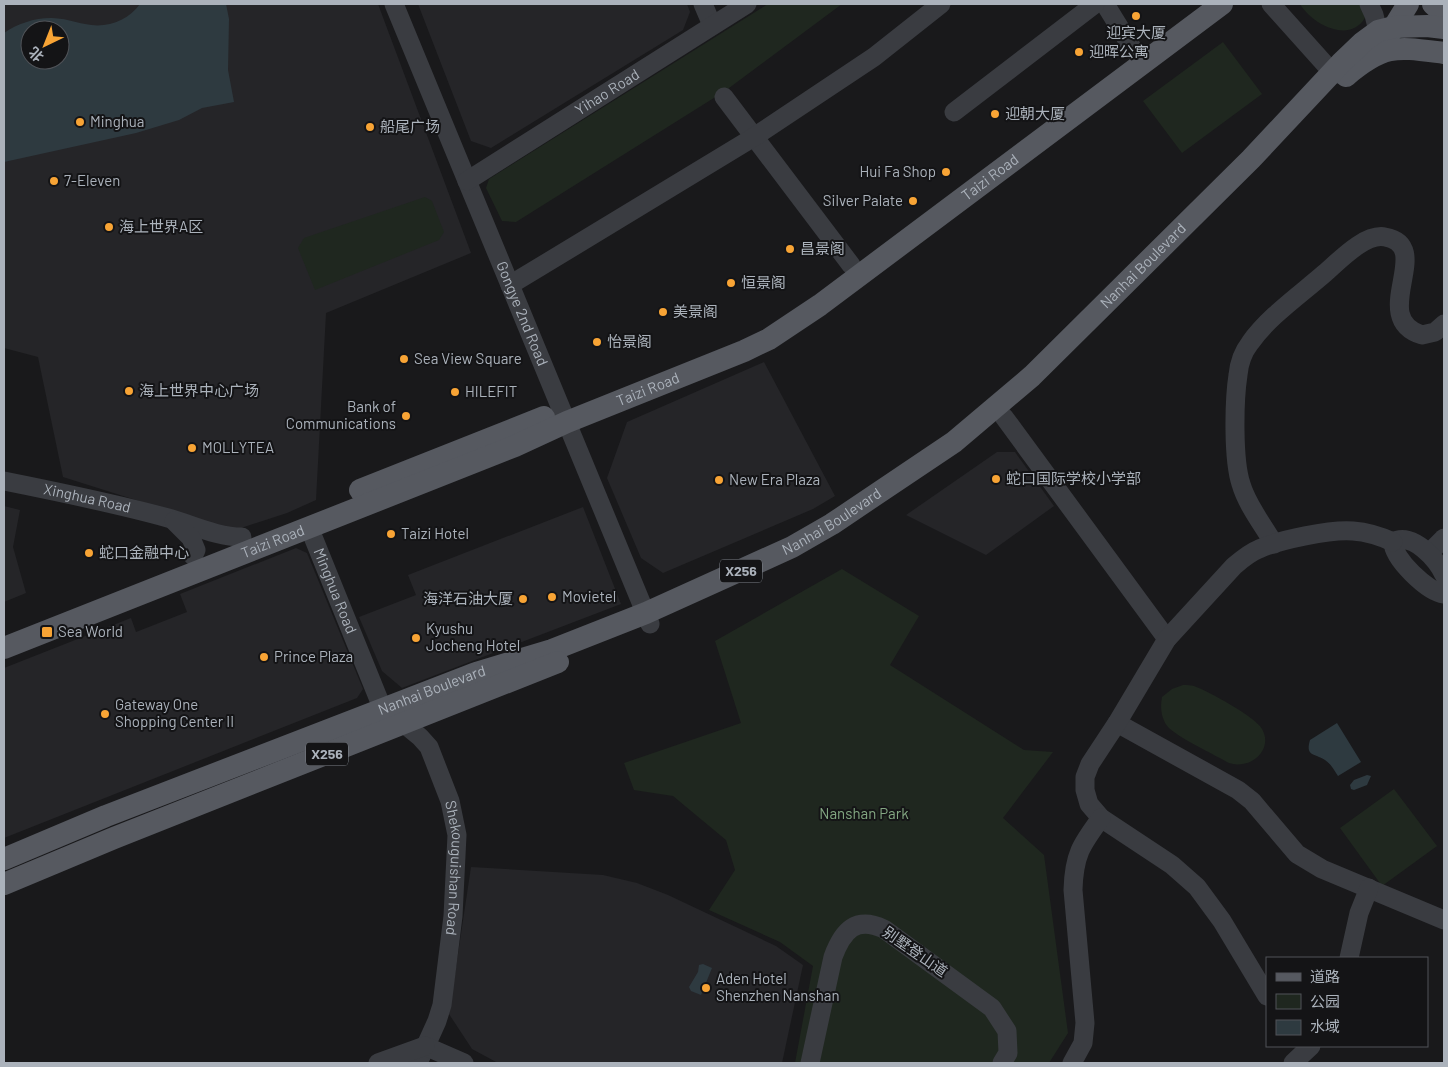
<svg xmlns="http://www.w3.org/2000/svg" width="1448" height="1067" font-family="Barlow,'Noto Sans SC',sans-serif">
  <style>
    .built { fill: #252528; fill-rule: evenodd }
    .green { fill: #1f271f }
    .water { fill: #2e3a40; fill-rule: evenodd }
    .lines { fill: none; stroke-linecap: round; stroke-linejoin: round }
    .minor { stroke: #3a3c41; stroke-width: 19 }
    .major { stroke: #565960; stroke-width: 22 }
    .poi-dot { fill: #f8a435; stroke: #141416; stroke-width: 2 }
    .labels { text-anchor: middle; stroke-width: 4; stroke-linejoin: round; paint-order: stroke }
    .shield { fill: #141416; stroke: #7e838a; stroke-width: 1 }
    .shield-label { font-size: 14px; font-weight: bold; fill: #abb2bb }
    .poi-label { font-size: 15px; fill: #abb2bb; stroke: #141416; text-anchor: start }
    .street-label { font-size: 15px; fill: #abb2bb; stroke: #141416 }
    .park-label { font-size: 15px; fill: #83a782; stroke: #141416 }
  </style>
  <rect width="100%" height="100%" fill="#19191b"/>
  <!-- built -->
  <path class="built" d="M4,4H378L471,253L326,313L316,500L287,513L238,529L215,525L63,477L38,357L4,348ZM30,30H60V60H30Z
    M418,4H687L690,12L683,30L491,148L471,141Z
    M764,362L835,496L813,509L663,573L641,558L607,478L627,422Z
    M997,452H1015L1054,506L986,555L906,515Z
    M4,506L20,510L13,547L26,593L4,602Z
    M583,507L621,604L402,688L382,671L359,617L416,595L408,575Z
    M296,548L307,553L363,689L357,698L4,838V668L131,618L136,632L187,612L180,594Z
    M471,867L603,875L637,883L668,895L776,946L803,965L782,1063H498L472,1049L449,1014Z"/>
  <!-- green -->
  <path class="green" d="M768,4H842L725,91L516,222L502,221L486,188L489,179Z
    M1300,4H1363L1365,18C1349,44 1312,24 1300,4Z
    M1223,42L1262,94L1182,153L1143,101Z
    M425,197L432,201L444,232L439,240L315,290L298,248L304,238Z
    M842,569L919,616L890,665L1024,750L1053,752L1003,818L1044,855L1068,1033L1049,1063H795L813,966L780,942L709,910L735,870L726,840L673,796L634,790L624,763L741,723L715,641Z
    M1183,685C1187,685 1191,685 1194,686C1208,691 1256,717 1262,729C1274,750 1250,770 1229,763C1215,755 1177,737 1168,727C1161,718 1160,707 1162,697L1172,689Z
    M1394,789L1437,846L1382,886L1340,828Z"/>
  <!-- water -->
  <path class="water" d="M140,4H226L229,19L228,70L234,102L202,108L179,120L136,133L4,162V33C17,24 34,18 51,18C63,18 74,22 85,24C106,29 128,21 140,4ZM30,30H60V60H30Z
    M1337,723L1361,762L1338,776C1334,770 1331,764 1325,760C1315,753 1305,757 1310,740Z
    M1367,775L1371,776L1367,785L1354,790L1351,789L1350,785L1354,780Z
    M703,964L712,968L701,995L691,991L689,987L698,972L699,965Z"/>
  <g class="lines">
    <!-- minor -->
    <g class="minor">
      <path id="s1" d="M394,4L650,624"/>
      <path d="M703,4L712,25"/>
      <path d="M1105,4L1134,51"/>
      <path d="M1271,4L1332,72L1346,76"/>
      <path d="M1369,4L1374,15L1378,31"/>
      <path d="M724,97L851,265"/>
      <path d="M954,112L1095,4"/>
      <path id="s2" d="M467,181L747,4"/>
      <path d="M510,285L754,137L874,57L941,4"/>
      <path d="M1004,417L1167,639"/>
      <path id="s3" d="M4,481C59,492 114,503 168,518C193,525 217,537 242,537"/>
      <path d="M174,521L191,538L196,550L193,556"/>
      <path id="s4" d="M309,527L379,700L386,709L420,737L429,747L450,801L457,835L453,916L442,1005L437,1021L418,1063"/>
      <path d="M1274,544C1263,525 1247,505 1241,484C1233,460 1234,401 1238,375C1239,364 1243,352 1250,343C1268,317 1301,294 1325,273C1339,261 1365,233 1385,237C1436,246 1367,318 1422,335L1435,332L1444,324"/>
      <path d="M1429,553L1444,538"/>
      <path d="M1444,594C1428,592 1393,559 1393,542C1412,531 1438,560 1444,575"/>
      <path d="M1117,723L1238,790L1252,801L1297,854L1322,869L1444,920"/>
      <path d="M1349,958L1359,913L1369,888"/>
      <path d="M1267,996L1222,921L1197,887L1172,865L1101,818L1089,804L1085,790V777L1090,764L1117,723L1167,639L1234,566C1241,560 1249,553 1259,549C1279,540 1331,529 1353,531C1367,532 1380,536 1393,542"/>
      <path d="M425,1046L464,1063"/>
      <path d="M378,1063L425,1046"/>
      <path d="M810,1063L833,957C843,930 856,916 884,929L992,1008L1007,1031L1008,1053L1002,1063"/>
      <path d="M1072,1063L1083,1043L1085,1023L1073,890C1074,855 1081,845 1101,818"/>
      <path d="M1293,1063L1311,1046"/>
    </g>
    <!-- major -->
    <g class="major">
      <path d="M1433,4L1444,14"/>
      <path d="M1389,35L1408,4"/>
      <path d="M1346,76C1385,43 1397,47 1444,53"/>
      <path d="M360,490L544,417"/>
      <path id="s5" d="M4,648L515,446L567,422L744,351L769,339L820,305L1222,4"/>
      <path id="s6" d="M4,859L106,816L476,673L552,650L646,613L792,547L832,524L954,442L1032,376L1251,159L1341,63L1363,42L1378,31L1394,27L1427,26L1444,28"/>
      <path d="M4,884L114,838L558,662"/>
    </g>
  </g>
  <!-- markers -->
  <g class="poi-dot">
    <circle cx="1136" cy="16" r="5"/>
    <circle cx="1079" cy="52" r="5"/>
    <circle cx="995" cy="114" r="5"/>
    <circle cx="80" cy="122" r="5"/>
    <circle cx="370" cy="127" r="5"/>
    <circle cx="946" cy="172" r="5"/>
    <circle cx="54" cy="181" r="5"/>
    <circle cx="913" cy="201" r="5"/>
    <circle cx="109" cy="227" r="5"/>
    <circle cx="790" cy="249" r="5"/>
    <circle cx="731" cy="283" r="5"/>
    <circle cx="663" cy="312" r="5"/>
    <circle cx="597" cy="342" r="5"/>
    <circle cx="404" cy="359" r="5"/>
    <circle cx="129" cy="391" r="5"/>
    <circle cx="455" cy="392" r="5"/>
    <circle cx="406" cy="416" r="5"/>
    <circle cx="192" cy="448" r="5"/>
    <circle cx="996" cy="479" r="5"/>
    <circle cx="719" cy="480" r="5"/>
    <circle cx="391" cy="534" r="5"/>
    <circle cx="89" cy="553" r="5"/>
    <circle cx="552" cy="597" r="5"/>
    <circle cx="523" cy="599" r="5"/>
    <rect x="41" y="626" width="12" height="12" rx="2.5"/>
    <circle cx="416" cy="638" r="5"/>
    <circle cx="264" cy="657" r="5"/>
    <circle cx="105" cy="714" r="5"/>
    <circle cx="706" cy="988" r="5"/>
  </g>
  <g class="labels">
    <!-- shield labels -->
    <g class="shield">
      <rect x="720" y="559.5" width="42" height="23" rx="4"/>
      <rect x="306" y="742.5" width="42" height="23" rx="4"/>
    </g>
    <g class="shield-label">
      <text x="741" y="576">X256</text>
      <text x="327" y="759">X256</text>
    </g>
    <!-- poi labels -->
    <g class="poi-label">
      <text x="1136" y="38" text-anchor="middle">迎宾大厦</text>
      <text x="1089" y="57">迎晖公寓</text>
      <text x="1005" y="119">迎朝大厦</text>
      <text x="90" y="127">Minghua</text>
      <text x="380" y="132">船尾广场</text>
      <text x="936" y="177" text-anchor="end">Hui Fa Shop</text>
      <text x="64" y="186">7-Eleven</text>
      <text x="903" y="206" text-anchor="end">Silver Palate</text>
      <text x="119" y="232">海上世界A区</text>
      <text x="800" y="254">昌景阁</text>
      <text x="741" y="288">恒景阁</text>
      <text x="673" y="317">美景阁</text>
      <text x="607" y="347">怡景阁</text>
      <text x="414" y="364">Sea View Square</text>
      <text x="139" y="396">海上世界中心广场</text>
      <text x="465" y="397">HILEFIT</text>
      <text x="396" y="412" text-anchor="end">Bank of<tspan x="396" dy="17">Communications</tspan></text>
      <text x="202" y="453">MOLLYTEA</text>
      <text x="1006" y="484">蛇口国际学校小学部</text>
      <text x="729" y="485">New Era Plaza</text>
      <text x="401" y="539">Taizi Hotel</text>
      <text x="99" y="558">蛇口金融中心</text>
      <text x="562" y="602">Movietel</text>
      <text x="513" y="604" text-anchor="end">海洋石油大厦</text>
      <text x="426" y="634">Kyushu<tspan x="426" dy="17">Jocheng Hotel</tspan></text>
      <text x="58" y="637">Sea World</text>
      <text x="274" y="662">Prince Plaza</text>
      <text x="115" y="710">Gateway One<tspan x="115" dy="17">Shopping Center II</tspan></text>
      <text x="716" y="984">Aden Hotel<tspan x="716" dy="17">Shenzhen Nanshan</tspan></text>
    </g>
    <!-- street labels -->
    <g class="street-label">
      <text dy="5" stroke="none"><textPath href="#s2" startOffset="166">Yihao Road</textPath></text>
      <text dy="5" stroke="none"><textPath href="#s5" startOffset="1099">Taizi Road</textPath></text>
      <text dy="5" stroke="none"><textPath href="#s6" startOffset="1300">Nanhai Boulevard</textPath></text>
      <text dy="5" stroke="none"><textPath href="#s1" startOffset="335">Gongye 2nd Road</textPath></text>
      <text dy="5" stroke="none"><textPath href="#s5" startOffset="694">Taizi Road</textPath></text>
      <text dy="5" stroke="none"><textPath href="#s3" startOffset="85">Xinghua Road</textPath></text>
      <text dy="5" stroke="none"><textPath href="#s6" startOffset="895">Nanhai Boulevard</textPath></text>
      <text dy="5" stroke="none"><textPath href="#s5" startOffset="289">Taizi Road</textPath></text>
      <text dy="5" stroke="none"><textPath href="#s4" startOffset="69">Minghua Road</textPath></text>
      <text dy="5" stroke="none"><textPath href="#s6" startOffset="460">Nanhai Boulevard</textPath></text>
      <text dy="5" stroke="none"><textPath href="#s4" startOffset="381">Shekouguishan Road</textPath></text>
      <text transform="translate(915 952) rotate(35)" y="5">别墅登山道</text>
    </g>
    <!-- park labels -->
    <g class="park-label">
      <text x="864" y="819">Nanshan Park</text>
    </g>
  </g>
  <!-- border -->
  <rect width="1448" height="1067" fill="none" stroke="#abb2bb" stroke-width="10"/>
  <!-- legend -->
  <rect x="1266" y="957" width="162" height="90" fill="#141416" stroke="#505358"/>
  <rect x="1276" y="973" width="25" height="8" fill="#565960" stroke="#505358"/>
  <text x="1310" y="982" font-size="15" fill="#abb2bb">道路</text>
  <rect x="1276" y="994" width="25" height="15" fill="#1f271f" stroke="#505358"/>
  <text x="1310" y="1007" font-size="15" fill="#abb2bb">公园</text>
  <rect x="1276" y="1020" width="25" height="15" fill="#2e3a40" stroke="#505358"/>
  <text x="1310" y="1032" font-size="15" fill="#abb2bb">水域</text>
  <!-- north arrow -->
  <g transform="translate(45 45) rotate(223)"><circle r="24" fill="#141416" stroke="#505358"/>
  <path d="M0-4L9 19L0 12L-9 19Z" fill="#f8a435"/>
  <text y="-8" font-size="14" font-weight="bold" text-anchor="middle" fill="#abb2bb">北</text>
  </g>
</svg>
